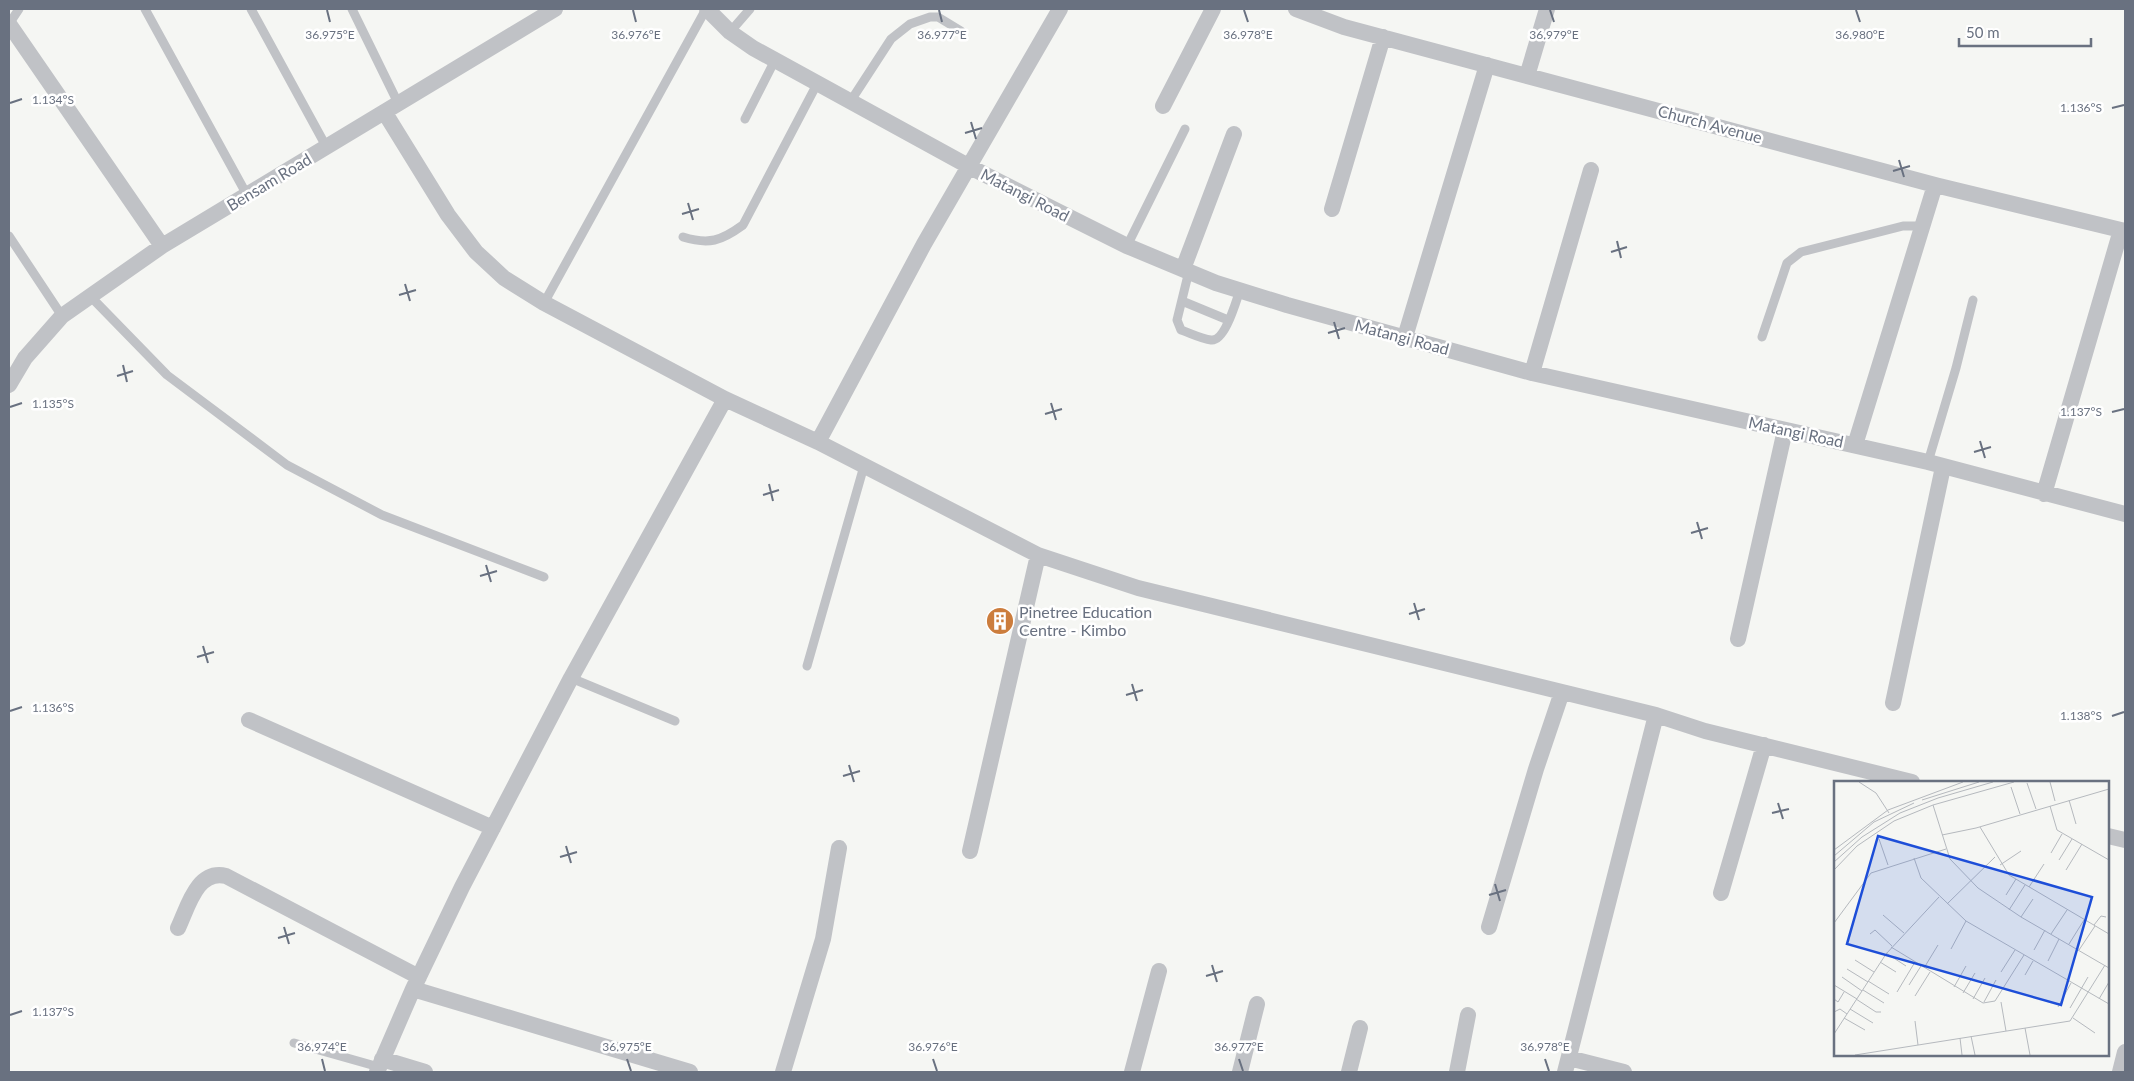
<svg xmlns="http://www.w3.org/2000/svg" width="2134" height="1081" font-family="Lato,sans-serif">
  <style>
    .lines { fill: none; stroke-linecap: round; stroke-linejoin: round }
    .service { stroke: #c0c2c6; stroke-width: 9 }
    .minor { stroke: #c0c2c6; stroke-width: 16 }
    .ticks { fill: none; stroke: #697180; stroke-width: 2 }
    .labels { text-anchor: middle; stroke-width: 5; stroke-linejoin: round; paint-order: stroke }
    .street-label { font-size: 16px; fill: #697180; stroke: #fff }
    .poi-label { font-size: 16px; fill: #697180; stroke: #fff; text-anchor: start }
    .inset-road { fill: none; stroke: #b5b9be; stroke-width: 1 }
    .view { fill: #1d4ed8; fill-opacity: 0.15; stroke: #1d4ed8; stroke-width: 2.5 }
    .inset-edge { fill: none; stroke: #697180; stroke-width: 2.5 }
    .ticks-label { font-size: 12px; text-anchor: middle; fill: #697180; stroke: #fff; stroke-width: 5; stroke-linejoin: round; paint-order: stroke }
  </style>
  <rect width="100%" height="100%" fill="#f5f6f3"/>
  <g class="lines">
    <!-- service -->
    <path class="service" d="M145,9L247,195
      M251,9L327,148
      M352,9L399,105
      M9,24L19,9
      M730,32L750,9
      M850,102L891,39L910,24L930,17H938L961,31
      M745,119L775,60
      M9,236L62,316
      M683,237C709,245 721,241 743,225L817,84
      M1127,246L1185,129
      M1189,271L1177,320L1181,330C1190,333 1202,339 1211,340C1225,342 1236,301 1240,290
      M90,296L167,375L287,465L382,515L544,577
      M1182,301L1228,320
      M544,303L706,9
      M1762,337L1787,263L1801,252L1903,226H1923
      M1928,462L1956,368L1973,300
      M807,666L864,466
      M571,678L675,721
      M294,1043L379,1067"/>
    <!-- minor -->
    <path class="minor" d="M707,9L730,32L753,48L970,167L1057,211L1127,246L1216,283L1287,305L1532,373L1928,462L2125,514
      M1296,9L1344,27L1935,185L2125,231
      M9,24L162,246
      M1527,76L1547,9
      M1163,106L1213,9
      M385,113L448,215L476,252L504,278L544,303L725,399L818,442L1038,555L1138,588L1656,715L1705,731L1912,782
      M1332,209L1383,37
      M1183,269L1234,134
      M1405,337L1487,65
      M1532,373L1591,170
      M9,385L25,358L62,316L162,246L555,9
      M818,442L924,244L1060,9
      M1855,445L1935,185
      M2044,494L2121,230
      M1738,639L1785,430
      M1893,703L1943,467
      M249,720L493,828
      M2108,836L2125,840
      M970,851L1038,555
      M1721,893L1764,745
      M1489,927L1536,769L1562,692
      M178,928C188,907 197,869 226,876L419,977
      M413,989L690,1072
      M1569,1058L1624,1072
      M382,1059L425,1072
      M377,1072L413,989L462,887L571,678L725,399
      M783,1072L823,939L839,848
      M1132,1072L1159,971
      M1240,1072L1257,1004
      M1349,1072L1360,1028
      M1457,1072L1468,1015
      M1565,1072L1656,715
      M2120,1072L2125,1052"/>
  </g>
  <!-- ticks -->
  <path class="ticks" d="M327,10L330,22M633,10L636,22M939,10L942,22M1244,10L1248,22M1550,10L1554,22M1856,10L1860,22M10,103L22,99M2112,108L2124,105M971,122L976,139M965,133L982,128M1899,160L1904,177M1893,171L1910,166M688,203L693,220M682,214L699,209M1617,241L1621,258M1611,252L1627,247M405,284L410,301M399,295L416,290M1334,322L1339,339M1328,333L1345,328M123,365L127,382M117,376L133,371M1051,403L1056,420M10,407L22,403M2112,412L2124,409M1045,414L1062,409M1980,441L1985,458M1974,452L1991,447M769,484L773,501M763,495L779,490M1697,522L1702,539M1691,533L1708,528M486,565L491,582M480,576L497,571M1414,603L1419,620M1409,614L1425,609M203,646L208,663M197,657L214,652M1132,684L1137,701M1126,695L1143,690M10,711L22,707M2112,716L2124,712M849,765L854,782M843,776L860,771M1778,803L1783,819M1772,813L1789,809M566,846L571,863M560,857L577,852M1495,884L1500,901M1489,895L1506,890M284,927L289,944M278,938L295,933M1212,965L1217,982M1206,976L1223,971M10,1015L22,1011M322,1059L325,1071M627,1059L631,1071M933,1059L937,1071M1239,1059L1243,1071M1545,1059L1549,1071"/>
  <!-- icons -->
  <defs>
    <symbol id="building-disc" viewBox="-11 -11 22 22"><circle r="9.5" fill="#cc7d3d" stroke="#fff"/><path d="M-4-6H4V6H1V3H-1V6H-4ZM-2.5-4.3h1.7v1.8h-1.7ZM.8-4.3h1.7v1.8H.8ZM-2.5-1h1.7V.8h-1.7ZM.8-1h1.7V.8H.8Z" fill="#fff"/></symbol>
  </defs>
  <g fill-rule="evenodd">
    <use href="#building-disc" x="984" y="605" width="32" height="32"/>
  </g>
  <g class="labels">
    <!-- street labels -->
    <g class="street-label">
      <text transform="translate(1710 124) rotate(15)" y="6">Church Avenue</text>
      <text transform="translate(269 182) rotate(-31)" y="6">Bensam Road</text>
      <text transform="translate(1025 195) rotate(27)" y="6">Matangi Road</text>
      <text transform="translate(1402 337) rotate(15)" y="6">Matangi Road</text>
      <text transform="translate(1796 432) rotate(12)" y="6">Matangi Road</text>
    </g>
    <!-- poi labels -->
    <g class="poi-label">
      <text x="1019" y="618">Pinetree Education<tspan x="1019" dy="18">Centre - Kimbo</tspan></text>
    </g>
  </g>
  <!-- overview -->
  <g transform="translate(1834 781)">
    <rect width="275" height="275" fill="#f5f6f3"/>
    <path class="inset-road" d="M25,1L42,12L55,32M216,1L221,20M193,2L202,28M177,6L186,33M88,19L145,1M235,19L242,43M99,24L116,78L144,107L187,136L275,187M216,25L223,49L275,79M146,46L175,94L275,153M108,54L142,47L275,8M45,58L54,84M0,69L54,29L129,1M217,72L228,53M0,75L40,41L80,22M80,77L87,97L132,140L275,223M225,79L238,58M0,81L28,56L66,32L104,17L159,1M166,84L187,70M0,89L23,65L60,40L99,24L180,1M232,89L248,63M195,106L210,83M172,114L182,98M113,123L161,76M175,129L191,104M49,134L70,152M187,136L199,118M0,142L37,92L112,68M260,144L267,135L272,136M36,153L41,149L58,165M217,153L233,129M235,163L250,139M57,166L149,222L161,220L190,174M117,168L132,140M200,169L211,149M245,169L261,145M52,172L72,185M21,179L40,191M214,180L225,158M46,181L62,191M90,187L104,164M13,188L34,201M167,191L181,169M191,194L199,180M8,196L28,210M34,200L55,213M0,204L23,218M75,204L87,185M120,206L132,185M29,209L50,222M63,211L81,181M129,212L141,192M81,215L96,191M0,218L4,221L10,211M22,218L42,231H47M139,218L151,197M265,218L275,201M150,221L162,199M167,221L172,250M224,226L237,202M236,227L254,196M16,228L39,242M0,231L6,228L13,233M10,237L31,249M239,237L261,252M81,240L84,264M191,247L196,274M0,253L52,173L105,116M137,255L141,274M126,257L128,274M21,274L236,240L271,184"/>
    <path class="view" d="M44,55L258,116L227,224L13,163Z"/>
    <rect width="275" height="275" class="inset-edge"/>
  </g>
  <g class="ticks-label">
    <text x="330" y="39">36.975°E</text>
    <text x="636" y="39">36.976°E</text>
    <text x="942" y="39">36.977°E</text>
    <text x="1248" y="39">36.978°E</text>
    <text x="1554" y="39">36.979°E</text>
    <text x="1860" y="39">36.980°E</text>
    <text x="53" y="104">1.134°S</text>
    <text x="2081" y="112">1.136°S</text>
    <text x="53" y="408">1.135°S</text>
    <text x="2081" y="416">1.137°S</text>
    <text x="53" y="712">1.136°S</text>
    <text x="2081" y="720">1.138°S</text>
    <text x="53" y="1016">1.137°S</text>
    <text x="322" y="1051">36.974°E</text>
    <text x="627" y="1051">36.975°E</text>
    <text x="933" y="1051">36.976°E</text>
    <text x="1239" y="1051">36.977°E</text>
    <text x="1545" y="1051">36.978°E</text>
  </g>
  <!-- border -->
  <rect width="2134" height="1081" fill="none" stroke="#697180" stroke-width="20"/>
  <!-- scale -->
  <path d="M1959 38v8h132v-8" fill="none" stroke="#697180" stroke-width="2.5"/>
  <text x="1966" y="38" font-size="15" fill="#697180" stroke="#ffffff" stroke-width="4" paint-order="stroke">50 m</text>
</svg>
